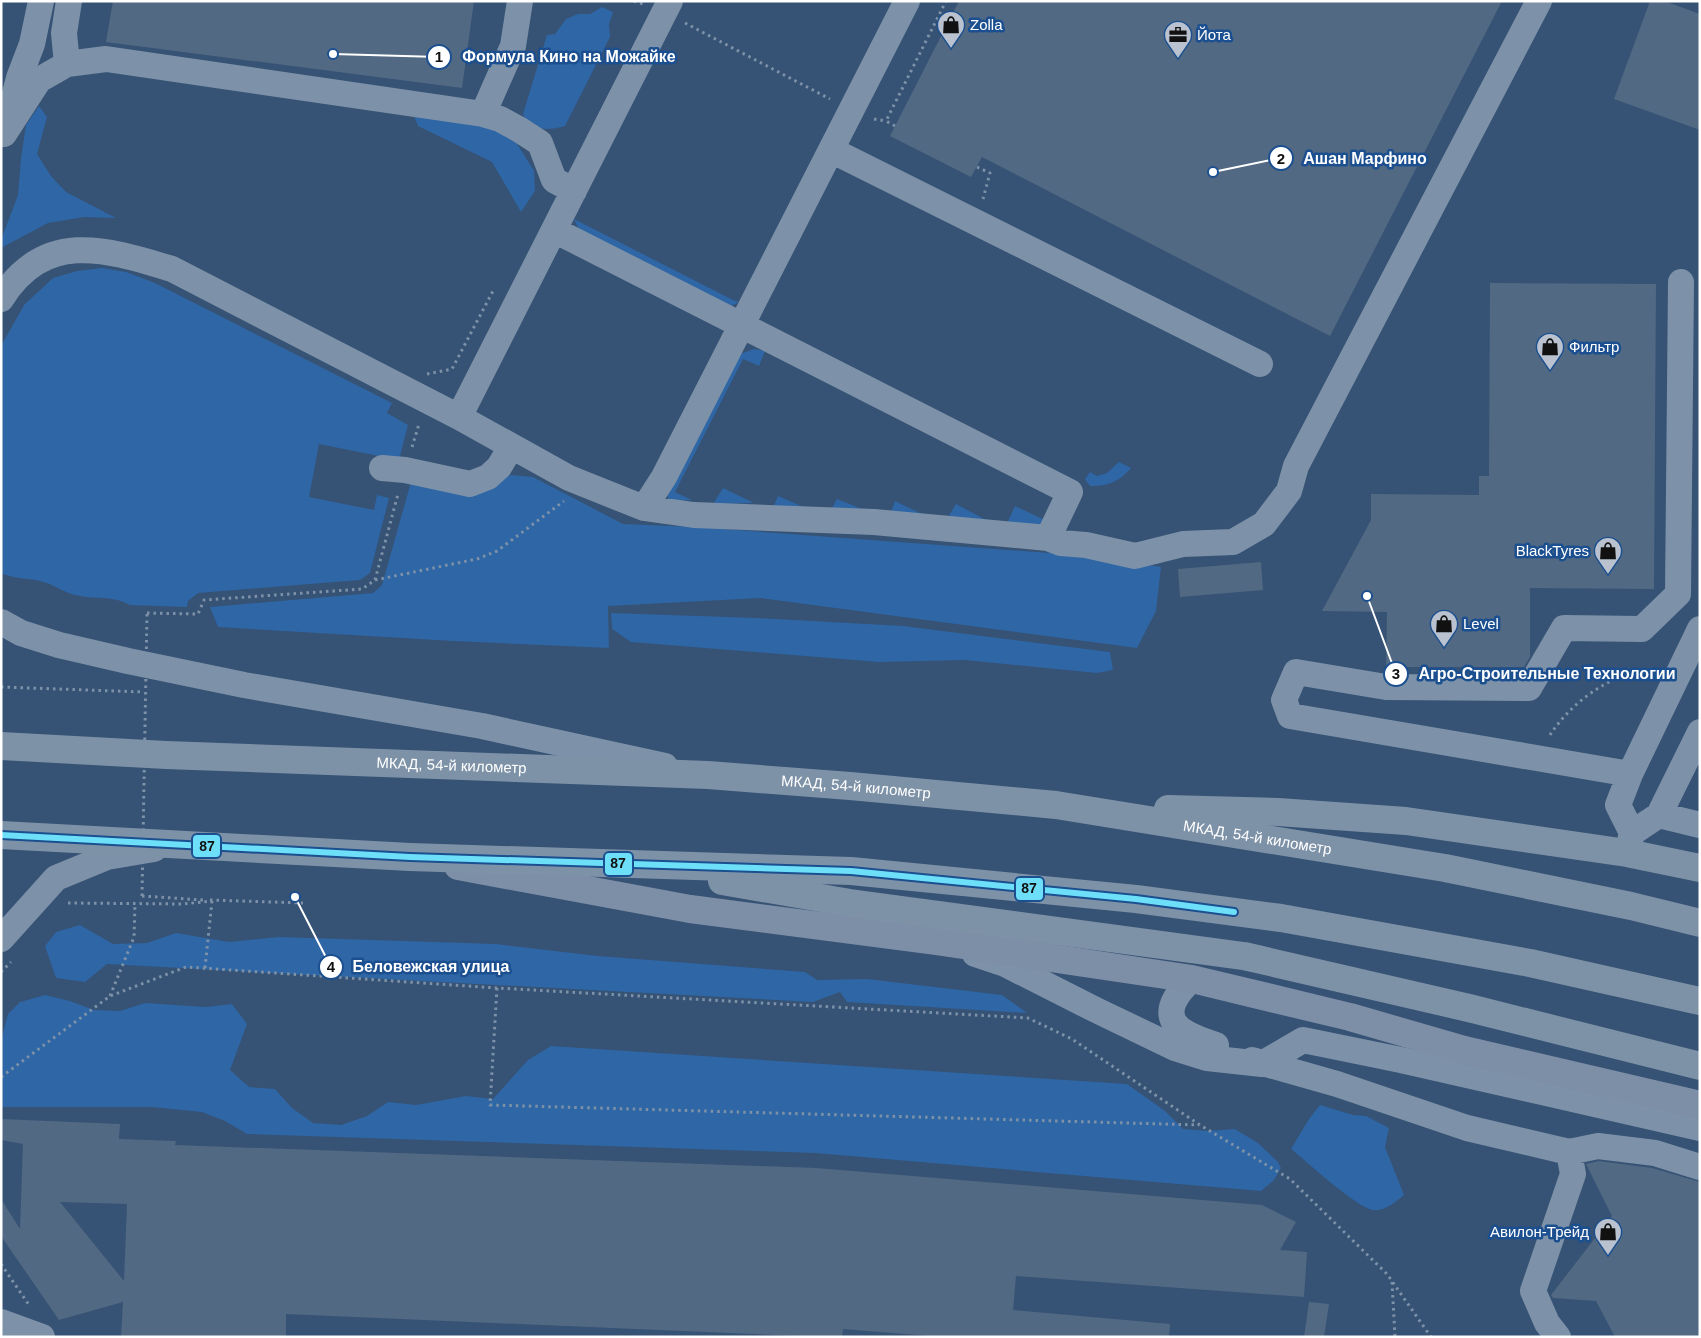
<svg xmlns="http://www.w3.org/2000/svg" width="1701" height="1338" font-family="Helvetica,sans-serif">
  <style>
    .green { fill: #2f66a5 }
    .building { fill: #526984; fill-rule: evenodd }
    .lines { fill: none; stroke-linecap: round; stroke-linejoin: round }
    .path { stroke: #7d92a8; stroke-width: 3; stroke-dasharray: 2.5 4; stroke-linecap: butt }
    .minor { stroke: #7d92a8; stroke-width: 26 }
    .major { stroke: #7d8ea7; stroke-width: 28 }
    .highway { stroke: #7e92a7; stroke-width: 28 }
    .path-bridge { stroke: #7d92a8; stroke-width: 3; stroke-dasharray: 2.5 4; stroke-linecap: butt }
    .bus-1-casing { stroke: #1b4f8f; stroke-width: 10 }
    .bus-1 { stroke: #6ddff8; stroke-width: 6 }
    .labels { text-anchor: middle; stroke-width: 5; stroke-linejoin: round; paint-order: stroke }
    .poi-label { font-size: 15px; fill: #fff; stroke: #1b4f8f; text-anchor: start }
    .street-label { font-size: 15px; fill: #fff; stroke: #1b4f8f }
    .leader { fill: none; stroke: #fff; stroke-width: 2 }
    .callout-dot { fill: #fff; stroke: #1b4f8f; stroke-width: 2 }
    .mark-label { font-size: 15px; text-anchor: middle; font-weight: bold; fill: #111 }
    .callout-label { font-size: 16px; text-anchor: middle; font-weight: bold; fill: #fff; stroke: #1b4f8f; stroke-width: 5; stroke-linejoin: round; paint-order: stroke }
    .line-badge { stroke: #1b4f8f; stroke-width: 2 }
    .pale-badge-label { font-size: 14px; text-anchor: middle; font-weight: bold; fill: #111 }
  </style>
  <rect width="100%" height="100%" fill="#365274"/>
  <!-- green -->
  <path class="green" d="M602,7L613,12L609,24L610,37L565,126C552,130 542,130 528,126L523,114L547,35L555,34L566,19L578,14H590Z
    M39,106L47,117L37,154L51,176L66,192L116,218L84,217L48,223L1,248V240L18,195L21,158L26,125Z
    M413,113L488,124L516,142L534,171L535,191L521,212L492,162L418,126Z
    M574,219L733,300L739,302L731,306L579,230Z
    M102,268L126,272L155,283L392,403L387,413L408,425L399,460L319,444L309,497L374,510L377,495L389,498L370,573L360,580L198,593L188,601L187,607L130,605C115,596 97,599 80,596C65,594 54,584 40,581C27,578 14,579 1,573V346L24,305L53,278L77,271Z
    M754,349L765,351L759,366L743,359L675,492L692,500L668,501V492L740,354Z
    M1119,462L1131,468C1119,482 1108,486 1090,486L1085,479L1090,472L1097,476L1107,473Z
    M511,475L533,477L623,524L694,527L1091,556L1161,567L1156,611L1137,648L761,598L608,606L609,648L453,641L218,627L210,607L373,593L382,585L411,482L498,480Z
    M723,488L754,503L713,504Z
    M778,496L806,508H773Z
    M837,499L867,511L831,510Z
    M895,501L924,515H890Z
    M956,504L988,521L947,519Z
    M1015,506L1045,520L1041,525L1007,523Z
    M611,613L756,618L903,626L1110,652L1113,670L1097,673L964,660L879,662L631,642L612,629Z
    M80,925L113,944L147,943L176,933L229,942L279,937L496,944L598,956L805,972L817,980L867,979L1002,995L1027,1013L847,1002L840,992L813,1002L107,964L85,982L56,978L45,946L56,932Z
    M45,995L70,1001L94,1010L120,1011L145,1003L206,1007L232,1004L247,1024L230,1070L249,1087L275,1089L292,1108L313,1123L341,1125L367,1116L388,1102L416,1105L466,1096L493,1099L528,1060L551,1046L1127,1084L1165,1111L1183,1129L1209,1131L1235,1129L1258,1143L1278,1162L1281,1168L1274,1180L1261,1191L815,1153L247,1134L225,1121L202,1112L152,1107H1V1041L8,1014L20,1002Z
    M1320,1105L1353,1115L1366,1116L1389,1128L1385,1147L1404,1195C1395,1202 1385,1212 1372,1210C1355,1206 1307,1162 1291,1149L1309,1119Z"/>
  <!-- building -->
  <path class="building" d="M113,1H474L462,88L106,42Z
    M959,1H1502L1330,336L982,157L971,177L890,136Z
    M1650,1H1664L1700,14V130L1614,99Z
    M1490,283L1656,284L1654,589L1530,588V657L1524,667H1386L1387,612L1322,611L1371,520V494L1479,495V476H1489Z
    M1261,562L1263,590L1180,597L1178,569Z
    M1,1119L120,1124L119,1139L176,1141L175,1145L816,1168L1262,1205L1296,1222L1280,1250L1307,1252L1304,1297L1016,1276L1013,1310L1170,1324L1169,1337H942L843,1329L842,1337H820L286,1314V1337H121L123,1302L59,1320L1,1236V1199L20,1229L23,1144L1,1140ZM60,1202L127,1204L124,1281Z
    M1599,1161L1652,1168L1700,1182V1337H1615L1596,1301L1553,1298L1551,1295L1612,1216L1586,1164Z
    M1309,1302L1329,1304L1324,1337H1304Z"/>
  <g class="lines">
    <!-- path -->
    <path class="path" d="M634,1L643,4
      M685,23L830,99
      M874,119L886,121
      M895,126L886,121L946,1
      M977,167L990,173L983,199
      M427,374L452,369L494,289
      M412,447L419,424
      M375,580L398,494
      M147,613L198,614L204,600L362,589L375,580L477,559L497,551L564,501
      M1,687L144,692
      M1550,735C1572,701 1614,671 1655,669
      M142,896L203,900
      M210,900L303,903
      M68,903L183,904L212,901
      M205,968L212,901
      M1,972L11,962
      M497,988L490,1105L1199,1125
      M110,996L134,937L135,904
      M1,1077L110,996L186,967L497,988L1028,1018L1072,1039L1200,1125L1290,1179L1387,1274L1431,1337
      M1,1264L29,1305
      M1392,1282L1395,1337"/>
    <!-- minor -->
    <path class="minor" d="M67,64L64,33L69,1
      M11,109L19,78L32,44L41,1
      M483,114L513,46L520,1
      M4,134L39,80L67,64L106,59L483,114L500,119L520,130L540,143L554,180L574,191
      M831,150L1260,364
      M554,230L1070,492L1048,538
      M1,299C45,229 106,249 172,269L459,417L569,478L644,508L694,515L874,522L1048,538L1061,543L1086,545L1135,556L1183,544L1233,542L1264,524L1289,491L1296,466L1539,1
      M459,417L670,1
      M382,468L405,470L470,484L488,477L499,467L511,447
      M644,508L664,477L907,1
      M1,622L21,633L59,645L128,661L244,685L482,726L665,766
      M1630,774L1290,716L1284,700L1296,672L1386,687L1529,688L1564,628L1642,629L1678,594L1681,282
      M1659,815L1700,825
      M1632,833L1659,815L1700,732
      M1627,853L1632,833L1618,805L1630,774L1700,629
      M1,939L56,878L107,857L154,849
      M975,954L1005,964L1098,1011L1175,1048L1207,1058L1262,1064L1303,1040L1401,1060L1700,1128
      M1192,979C1180,990 1162,1010 1177,1026C1186,1036 1204,1041 1216,1045
      M1252,1060L1337,1084L1467,1128L1569,1152L1598,1146L1655,1153L1700,1167
      M1,1322L42,1337
      M1558,1337L1547,1323L1533,1291L1573,1174L1569,1152"/>
    <!-- major -->
    <path class="major" d="M458,866L690,909L937,941L1192,979L1350,1017L1464,1050L1700,1105"/>
    <!-- highway -->
    <g class="highway">
      <path id="s1" d="M1,746L166,755L708,775L850,786L1056,805L1445,868L1631,906L1700,923"/>
      <path d="M1168,809L1278,812L1406,821L1627,853L1700,868"/>
      <path d="M1,835L410,857L851,871L1136,899L1281,918L1530,963L1700,1001"/>
      <path d="M722,881L850,903L1244,956L1473,1009L1700,1066"/>
    </g>
    <!-- path-bridge -->
    <path class="path-bridge" d="M142,896L147,613"/>
    <defs>
      <path id="bus-1" d="M1,835L410,857L851,871L1136,899L1234,912"/>
    </defs>
    <!-- bus-1 casing -->
    <use href="#bus-1" class="bus-1-casing"/>
    <!-- bus-1 -->
    <use href="#bus-1" class="bus-1"/>
  </g>
  <!-- icons -->
  <defs>
    <symbol id="shop-pin" viewBox="-11 -11 22 30"><path d="M0 17L-7.5 6A9.5 9.5 0 1 1 7.5 6Z" fill="#b9c2ce" stroke="#1b4f8f"/><path d="M-5-2.5h2.3a2.7 3.5 0 0 1 5.4 0H5L5.5 6h-11ZM-1.5-2.5h3a1.5 2.3 0 0 0-3 0Z" fill="#111"/></symbol>
    <symbol id="office-pin" viewBox="-11 -11 22 30"><path d="M0 17L-7.5 6A9.5 9.5 0 1 1 7.5 6Z" fill="#b9c2ce" stroke="#1b4f8f"/><path d="M-6-3h4V-5.5h4V-3h4V5H-6ZM-1-4.5V-3h2v-1.5ZM-6 0V1H6V0Z" fill="#111"/></symbol>
  </defs>
  <g fill-rule="evenodd">
    <use href="#shop-pin" x="935" y="9" width="32" height="43"/>
    <use href="#office-pin" x="1162" y="19" width="32" height="43"/>
    <use href="#shop-pin" x="1534" y="331" width="32" height="43"/>
    <use href="#shop-pin" x="1592" y="535" width="32" height="43"/>
    <use href="#shop-pin" x="1428" y="608" width="32" height="43"/>
    <use href="#shop-pin" x="1592" y="1216" width="32" height="43"/>
  </g>
  <g class="labels">
    <!-- poi labels -->
    <g class="poi-label">
      <text x="970" y="30">Zolla</text>
      <text x="1197" y="40">Йота</text>
      <text x="1569" y="352">Фильтр</text>
      <text x="1589" y="556" text-anchor="end">BlackTyres</text>
      <text x="1463" y="629">Level</text>
      <text x="1589" y="1237" text-anchor="end">Авилон-Трейд</text>
    </g>
    <!-- street labels -->
    <g class="street-label">
      <text dy="5" stroke="none"><textPath href="#s1" startOffset="451">МКАД, 54-й километр</textPath></text>
      <text dy="5" stroke="none"><textPath href="#s1" startOffset="856">МКАД, 54-й километр</textPath></text>
      <text dy="5" stroke="none"><textPath href="#s1" startOffset="1261">МКАД, 54-й километр</textPath></text>
    </g>
  </g>
  <!-- callouts -->
  <path class="leader" d="M333 54L439 57M1213 172L1281 158M1367 596L1396 674M295 897L331 967"/>
  <g class="callout-dot">
    <circle cx="333" cy="54" r="5"/>
    <circle cx="1213" cy="172" r="5"/>
    <circle cx="1367" cy="596" r="5"/>
    <circle cx="295" cy="897" r="5"/>
    <circle cx="439" cy="57" r="12"/>
    <circle cx="1281" cy="158" r="12"/>
    <circle cx="1396" cy="674" r="12"/>
    <circle cx="331" cy="967" r="12"/>
  </g>
  <g class="mark-label">
    <text x="439" y="62">1</text>
    <text x="1281" y="164">2</text>
    <text x="1396" y="679">3</text>
    <text x="331" y="972">4</text>
  </g>
  <g class="callout-label">
    <text x="569" y="62">Формула Кино на Можайке</text>
    <text x="1365" y="164">Ашан Марфино</text>
    <text x="1547" y="679">Агро-Строительные Технологии</text>
    <text x="431" y="972">Беловежская улица</text>
  </g>
  <g class="line-badge">
    <rect x="192" y="834" width="29" height="24" rx="5" fill="#6ddff8"/>
    <rect x="604" y="852" width="29" height="24" rx="5" fill="#6ddff8"/>
    <rect x="1015" y="877" width="29" height="24" rx="5" fill="#6ddff8"/>
  </g>
  <g class="pale-badge-label">
    <text x="207" y="851">87</text>
    <text x="618" y="868">87</text>
    <text x="1029" y="893">87</text>
  </g>
  <!-- border -->
  <rect width="1701" height="1338" fill="none" stroke="#ffffff" stroke-width="5"/>
</svg>
